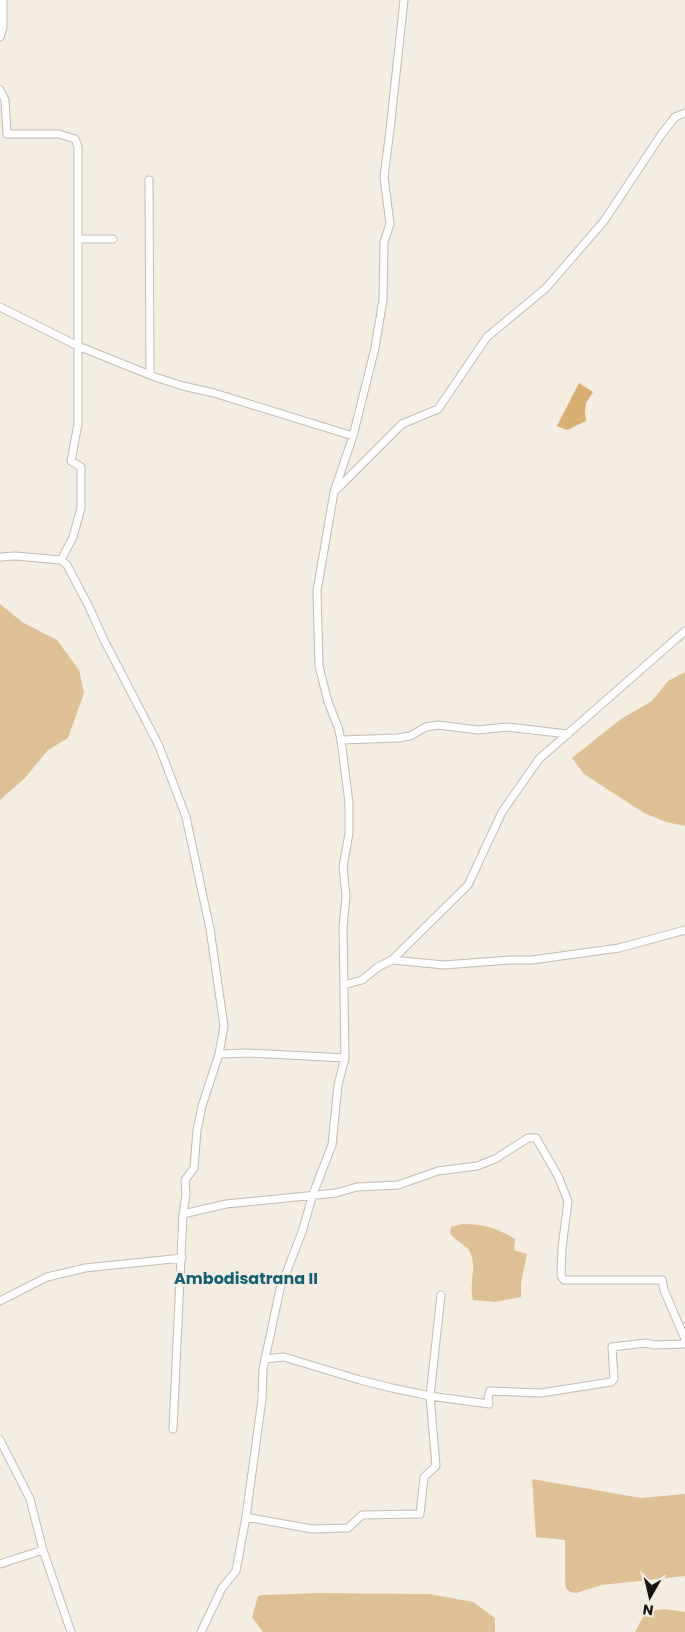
<svg xmlns="http://www.w3.org/2000/svg" width="685" height="1632" font-family="Poppins,sans-serif">
  <style>
    .green { fill: #dec095 }
    .water { fill: #d9af71 }
    .lines { fill: none; stroke-linecap: round; stroke-linejoin: round }
    .minor-casing { stroke: #c2bbb1; stroke-width: 9 }
    .minor { stroke: #fff; stroke-width: 7 }
    .labels { text-anchor: middle; stroke-width: 5; stroke-linejoin: round; paint-order: stroke }
    .neighbourhood-label { font-size: 16px; font-weight: bold; fill: #135e78; stroke: #f4ede2 }
  </style>
  <rect width="100%" height="100%" fill="#f4ede2"/>
  <!-- green -->
  <path class="green" d="M0,604L22,622L57,640L79,670L84,693L68,738L48,750L25,778L0,800Z
    M685,672V826L666,822L644,813L584,774L572,758L621,719L652,701L668,681Z
    M462,1224C485,1224 496,1228 515,1239L514,1250L527,1254L521,1283V1297L495,1302L473,1300C468,1284 479,1264 468,1249C463,1243 454,1240 450,1233L451,1227Z
    M532,1479L641,1498L685,1494V1576L602,1585L576,1593L570,1592L566,1588L565,1582V1540L536,1537Z
    M318,1593L429,1594L473,1602L495,1618V1632H263L252,1617L258,1596L264,1595Z
    M664,1609L685,1612V1632H635C644,1615 643,1611 664,1609Z"/>
  <!-- water -->
  <path class="water" d="M579,383L593,392L586,403L585,412L586,421L567,430L557,426Z"/>
  <g class="lines">
    <defs>
      <path id="minor" d="M0,37L3,28V0
        M0,90L5,100L7,134H59L75,139L78,147V424L71,461L81,467V508L73,537L61,560
        M149,180L150,375
        M79,239H113
        M0,307L78,346L155,377L183,386L214,393L353,436
        M336,490L402,424L438,409L487,337L546,288L604,221L661,135L675,117L685,113
        M0,557L15,556L61,560L67,565L89,607L104,640L159,746L186,817L210,929L224,1026L219,1054
        M341,740L398,738L410,736L426,727L438,725L478,730L507,727L568,734
        M392,960L444,965L511,960H532L619,948L685,930
        M344,985L362,980L378,967L392,960L468,885L502,812L539,759L685,631
        M183,1214L186,1195L185,1180L194,1168L197,1130L202,1106L219,1054L248,1053L345,1058
        M0,1301L47,1277L85,1268L182,1258
        M265,1359L284,1357L360,1380L392,1388L430,1396L489,1404L488,1397L490,1391L541,1393L611,1382L614,1379L612,1347L646,1343L654,1345L685,1344
        M173,1429L183,1214L226,1204L336,1193L357,1187L398,1185L438,1171L477,1166L495,1159L528,1138H536L558,1176L568,1201L562,1248L561,1276L564,1280H662L664,1290L685,1339
        M0,1440L30,1499L43,1550L71,1632
        M246,1517L312,1529L348,1528L362,1515L420,1514L424,1477L436,1466L430,1396L441,1295
        M0,1564L43,1550
        M201,1632L222,1588L236,1571L246,1517L262,1399L263,1369L280,1289L302,1232L313,1194L332,1145L338,1085L345,1058L343,927L346,896L343,867L349,833V803L341,740L338,727L328,702L319,666L317,591L334,492L353,436L375,348L383,300L384,242L390,224L384,177L390,130L404,0"/>
    </defs>
    <!-- minor casing -->
    <use href="#minor" class="minor-casing"/>
    <!-- minor -->
    <use href="#minor" class="minor"/>
  </g>
  <g class="labels">
    <!-- neighbourhood labels -->
    <g class="neighbourhood-label">
      <text x="246" y="1284">Ambodisatrana II</text>
    </g>
  </g>
  <!-- north arrow -->
  <g transform="translate(650 1597) rotate(188)" stroke="#f4ede2" stroke-width="4" paint-order="stroke">
  <path d="M0-4L9 19L0 12L-9 19Z" fill="#181612"/>
  <text y="-8" font-size="14" font-weight="bold" text-anchor="middle" fill="#181612">N</text>
  </g>
</svg>
